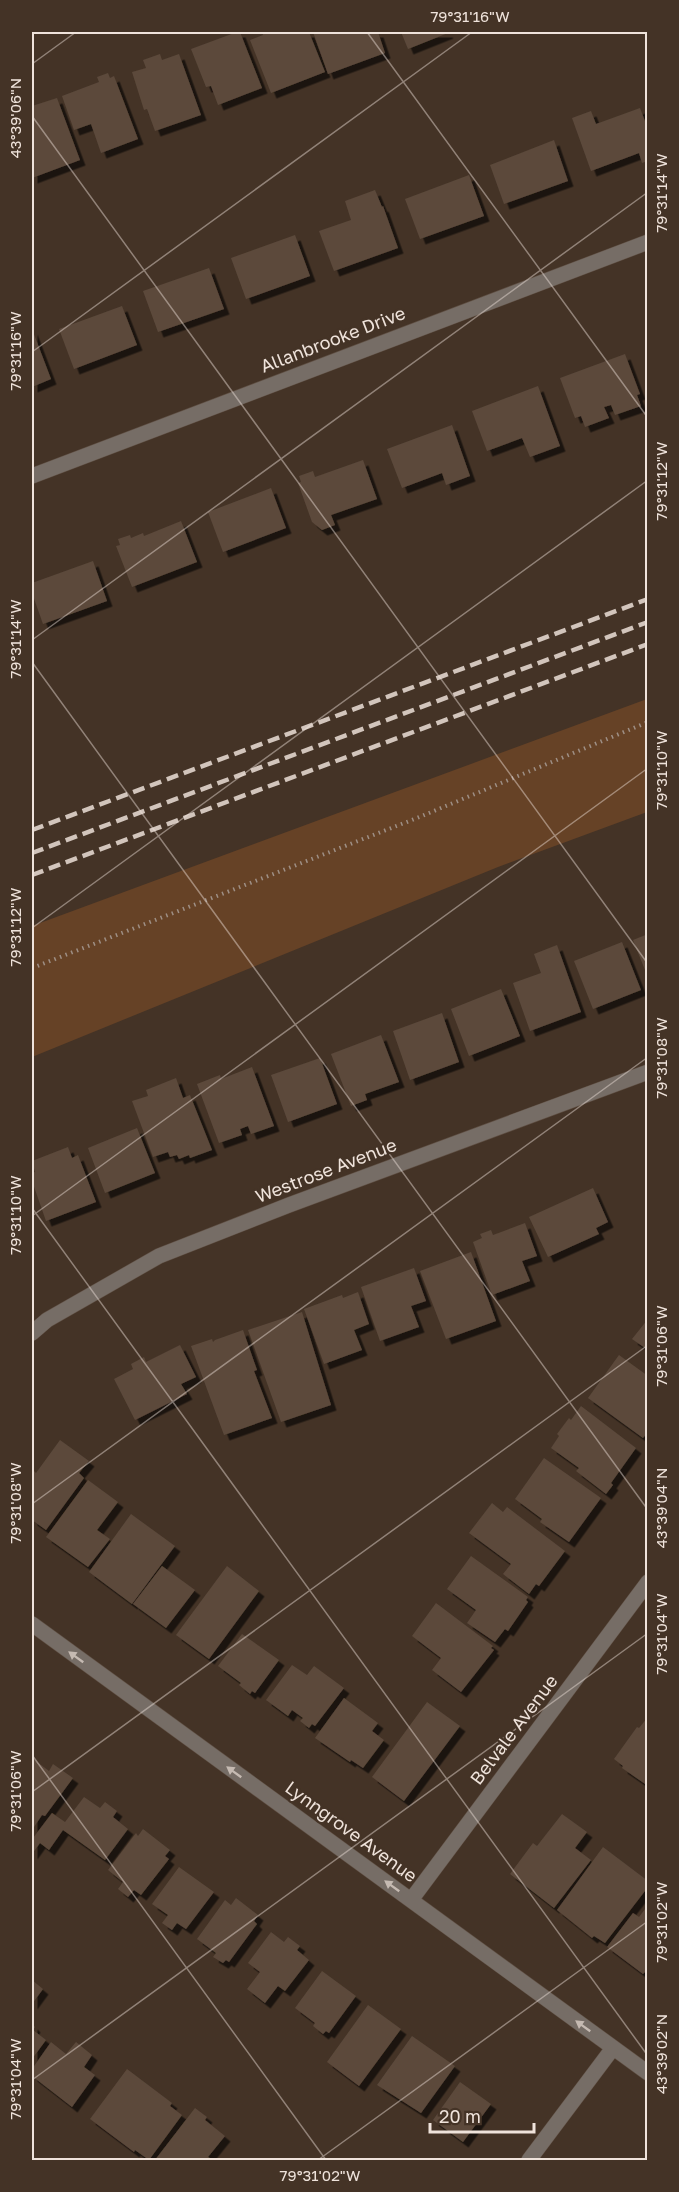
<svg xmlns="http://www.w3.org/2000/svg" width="679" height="2192" font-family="'Golos Text',sans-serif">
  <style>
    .green { fill: #664226 }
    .building { fill: #5b493b; filter: url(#shadow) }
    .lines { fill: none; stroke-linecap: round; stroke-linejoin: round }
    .street-casing { stroke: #5f4f43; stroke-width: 16 }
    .path { stroke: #9e8f85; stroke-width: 4; stroke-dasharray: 1.5 4.5; stroke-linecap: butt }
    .street { stroke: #766d66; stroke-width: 15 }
    .rail { stroke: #d2c5bc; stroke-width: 4.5; stroke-dasharray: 12 6; stroke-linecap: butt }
    .oneway { fill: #c5bab2 }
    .ticks { fill: none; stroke: #efe3db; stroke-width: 1.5; stroke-opacity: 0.45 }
    .labels { text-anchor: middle; stroke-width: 4.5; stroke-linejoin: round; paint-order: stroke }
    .street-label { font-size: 18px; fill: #efe3db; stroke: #443326 }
    .neatline { fill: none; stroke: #efe3db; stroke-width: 2 }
    .ticks-label { font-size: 15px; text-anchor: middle; fill: #efe3db }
  </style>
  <defs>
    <filter id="shadow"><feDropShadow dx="5.5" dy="5.5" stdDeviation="0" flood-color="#0009"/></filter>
  </defs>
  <rect width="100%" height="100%" fill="#443326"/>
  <!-- green -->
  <path class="green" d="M647,699V812L498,867L32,1057V926Z"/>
  <!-- building -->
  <path class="building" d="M237,32H240L262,88L218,105L211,86L206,87L191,49Z
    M262,32H309L325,72L271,93L250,40L263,35Z
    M313,32H378L385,53L328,74Z
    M401,32H447L448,33L408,49Z
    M160,54L162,60L179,54L201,115L155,131L147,109L144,110L132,72L146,68L143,60Z
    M108,73L110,78L114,76L138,139L101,153L91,124L74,130L62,96L99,82L97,77Z
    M57,98L80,160L32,178V106Z
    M640,108L648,129V161L642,163L639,153L591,171L572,118L591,111L596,124Z
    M554,140L568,181L504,204L490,165Z
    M469,175L484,216L420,239L405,199Z
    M375,190L382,207L383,206L398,248L334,271L319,231L351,220L345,201Z
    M295,235L310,276L246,299L231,258Z
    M209,268L224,309L158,332L143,291Z
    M122,306L137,345L74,369L59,329Z
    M32,329L51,379L32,387Z
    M625,354L640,394L637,395L641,406L615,415L611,405L604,407L609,418L585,427L581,416L575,418L560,378Z
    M538,386L560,446L530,457L522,438L487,451L472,411Z
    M452,425L470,476L446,485L442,473L402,488L387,449Z
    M363,460L377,499L331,515L335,525L322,530L312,522L298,483L301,482L299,476L313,471L315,477Z
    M271,488L286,528L223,552L208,512Z
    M181,521L197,562L132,587L116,546L120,545L118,539L130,535L131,538L143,533L144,536Z
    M93,561L107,601L43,624L32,593V583Z
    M648,934V975H647L633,940Z
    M622,942L641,990L593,1009L574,961Z
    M557,945L581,1012L530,1031L513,983L541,973L534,954Z
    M501,989L520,1036L469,1056L451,1009Z
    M442,1013L459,1062L410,1080L393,1031Z
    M381,1035L399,1082L365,1094L367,1100L351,1106L331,1054Z
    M320,1058L337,1104L288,1122L271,1075Z
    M252,1067L274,1126L251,1134L248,1126L240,1129L242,1135L219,1143L197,1084L220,1075L221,1079Z
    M176,1078L183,1098L190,1095L212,1150L190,1158L189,1155L179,1159L177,1155L170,1157L168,1152L153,1157L132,1101L148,1096L146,1090Z
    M137,1128L155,1173L105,1193L88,1148Z
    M68,1147L72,1158L78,1155L96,1202L46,1221L32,1181V1173L35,1172L32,1161Z
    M593,1188L608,1222L596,1228L599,1234L548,1257L529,1217Z
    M525,1223L537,1256L522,1261L530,1281L492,1295L473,1242L482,1238L480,1234L491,1230L493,1235Z
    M471,1252L496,1321L446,1339L420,1271Z
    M414,1268L426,1301L411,1306L419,1327L380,1341L361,1287Z
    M358,1292L369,1324L354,1330L362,1350L324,1364L304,1309L342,1295L343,1298Z
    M302,1312L331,1405L281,1422L248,1330Z
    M648,1319V1350L632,1339Z
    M243,1330L257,1370L254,1371L272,1418L224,1435L191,1346L212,1339L213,1342L215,1340Z
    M180,1345L196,1377L181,1384L187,1394L135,1420L114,1379L133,1369L131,1364L144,1357L146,1362Z
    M619,1355L648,1376V1432L643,1438L588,1398Z
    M581,1406L636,1448L611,1483L613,1485L606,1494L576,1471L579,1468L551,1448L559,1436L557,1434L569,1418L571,1420Z
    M60,1440L89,1461L79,1473L84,1478L46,1530L32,1520V1469L36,1473Z
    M544,1458L601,1498L569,1542L540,1522L542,1519L515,1499Z
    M88,1480L118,1502L97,1530L110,1539L88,1567L46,1537Z
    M492,1503L503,1512L507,1507L565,1551L539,1586L536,1584L529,1594L503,1574L511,1564L469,1533Z
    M131,1514L175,1546L132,1604L89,1572Z
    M471,1556L528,1597L526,1600L528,1602L508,1631L505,1629L495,1642L467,1623L476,1610L447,1589Z
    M162,1566L195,1590L166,1628L133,1604Z
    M227,1566L259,1591L209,1659L176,1635Z
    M436,1603L493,1646L491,1648L494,1650L461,1692L432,1670L441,1658L412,1636Z
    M242,1634L279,1660L255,1693L252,1691L250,1694L239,1685L241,1683L218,1666Z
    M292,1665L307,1675L314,1666L344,1688L315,1726L312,1724L309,1728L300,1721L303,1718L292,1710L288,1716L266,1700Z
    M344,1698L378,1723L372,1731L384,1740L363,1768L351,1760L350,1762L315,1738Z
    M427,1702L460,1726L404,1801L372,1777Z
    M648,1717V1786L622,1768L623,1766L614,1759L637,1727L639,1728Z
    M32,1758L49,1771L53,1764L73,1778L45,1816L42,1815L32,1830Z
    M84,1797L100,1808L105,1802L117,1811L113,1817L128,1829L105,1860L63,1830L49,1850L40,1843L32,1854V1836L33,1838L52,1813L65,1822Z
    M562,1814L587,1832L575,1848L591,1860L554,1908L510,1874L533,1843L537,1846Z
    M143,1829L170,1850L165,1856L169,1859L141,1895L134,1890L128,1897L118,1889L123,1882L108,1870L136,1833L138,1836Z
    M603,1847L648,1881V1887L605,1943L594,1936L592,1938L557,1910Z
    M179,1867L214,1892L186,1929L177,1923L172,1930L162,1923L168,1915L152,1904Z
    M236,1898L258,1915L254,1921L257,1924L229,1962L226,1960L223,1963L213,1957L216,1953L197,1939L225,1900L231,1905Z
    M648,1905V1974L645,1972L643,1974L607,1947L633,1913L639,1917Z
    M271,1932L284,1942L288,1937L300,1946L297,1950L309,1960L285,1991L278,1986L265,2003L247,1989L260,1972L248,1963Z
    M322,1971L356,1996L329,2033L326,2031L323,2034L313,2026L315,2023L295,2008Z
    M32,1980L43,1989L32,2004Z
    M368,2005L401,2029L359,2086L327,2062Z
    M32,2024L35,2027L33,2030L46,2040L32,2059Z
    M412,2036L455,2066L421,2113L377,2085Z
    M51,2042L66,2054L76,2042L92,2055L84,2067L95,2075L72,2107L32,2076V2069Z
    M127,2069L172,2103L170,2106L182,2115L149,2160L135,2150L134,2152L90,2119Z
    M460,2082L491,2104L463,2142L433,2120Z
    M195,2108L207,2117L205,2120L225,2136L208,2157L213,2160H155Z"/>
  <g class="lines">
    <defs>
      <path id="street" d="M32,476L648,242
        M32,1333L47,1320L159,1256L289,1205L648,1072
        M32,1624L648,2073
        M411,1900L648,1582
        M529,2160L613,2048"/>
    </defs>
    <!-- street casing -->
    <use href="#street" class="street-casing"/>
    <!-- path -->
    <path class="path" d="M32,968L417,818L648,722"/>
    <!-- street -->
    <use href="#street" class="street"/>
    <!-- rail -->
    <path class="rail" d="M32,830L648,599
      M32,853L648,622
      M32,875L648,644"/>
  </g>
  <!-- one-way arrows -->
  <defs><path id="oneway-solid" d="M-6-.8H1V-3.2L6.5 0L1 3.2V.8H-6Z" transform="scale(1.5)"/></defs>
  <g class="oneway">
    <use href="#oneway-solid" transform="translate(76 1657) rotate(-144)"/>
    <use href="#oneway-solid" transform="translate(234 1772) rotate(-144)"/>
    <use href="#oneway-solid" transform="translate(392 1886) rotate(-144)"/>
    <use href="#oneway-solid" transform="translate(583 2026) rotate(-144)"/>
  </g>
  <!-- ticks -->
  <path class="ticks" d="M367,32L648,418M32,64L76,32M32,116L648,964M32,352L472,32M32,640L648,192M32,662L648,1510M32,928L648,480M32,1208L648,2056M32,1216L648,768M32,1504L648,1057M32,1755L326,2160M32,1792L648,1345M32,2080L648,1633M318,2160L648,1921"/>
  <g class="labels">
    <!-- street labels -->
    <g class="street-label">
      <text transform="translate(333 340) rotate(-21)" y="6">Allanbrooke Drive</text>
      <text transform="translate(326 1171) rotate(-21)" y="6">Westrose Avenue</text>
      <text transform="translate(514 1730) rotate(-53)" y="6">Belvale Avenue</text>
      <text transform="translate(351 1832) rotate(36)" y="6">Lynngrove Avenue</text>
    </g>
  </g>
  <!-- border -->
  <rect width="679" height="2192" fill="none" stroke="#443326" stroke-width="66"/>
  <!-- scale -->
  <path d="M430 2123v9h104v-9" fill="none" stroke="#efe3db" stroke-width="3"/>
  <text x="439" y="2123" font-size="18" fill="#efe3db" stroke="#443326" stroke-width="4.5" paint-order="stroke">20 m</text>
  <rect x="33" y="33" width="613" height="2126" class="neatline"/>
  <g class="ticks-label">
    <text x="470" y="22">79°31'16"W</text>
    <text transform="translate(16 118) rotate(-90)" y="5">43°39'06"N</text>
    <text transform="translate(662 193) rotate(-90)" y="5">79°31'14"W</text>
    <text transform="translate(16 351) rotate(-90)" y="5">79°31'16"W</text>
    <text transform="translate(662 481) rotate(-90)" y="5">79°31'12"W</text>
    <text transform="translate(16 639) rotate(-90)" y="5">79°31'14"W</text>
    <text transform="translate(662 770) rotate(-90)" y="5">79°31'10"W</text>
    <text transform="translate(16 927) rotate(-90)" y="5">79°31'12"W</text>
    <text transform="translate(662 1058) rotate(-90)" y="5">79°31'08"W</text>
    <text transform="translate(16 1215) rotate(-90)" y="5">79°31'10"W</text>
    <text transform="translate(662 1346) rotate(-90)" y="5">79°31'06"W</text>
    <text transform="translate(16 1503) rotate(-90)" y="5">79°31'08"W</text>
    <text transform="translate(662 1508) rotate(-90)" y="5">43°39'04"N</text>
    <text transform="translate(662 1634) rotate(-90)" y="5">79°31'04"W</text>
    <text transform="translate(16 1791) rotate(-90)" y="5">79°31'06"W</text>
    <text transform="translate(662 1922) rotate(-90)" y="5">79°31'02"W</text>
    <text transform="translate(662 2054) rotate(-90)" y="5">43°39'02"N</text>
    <text transform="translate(16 2079) rotate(-90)" y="5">79°31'04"W</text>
    <text x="320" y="2181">79°31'02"W</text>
  </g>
</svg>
